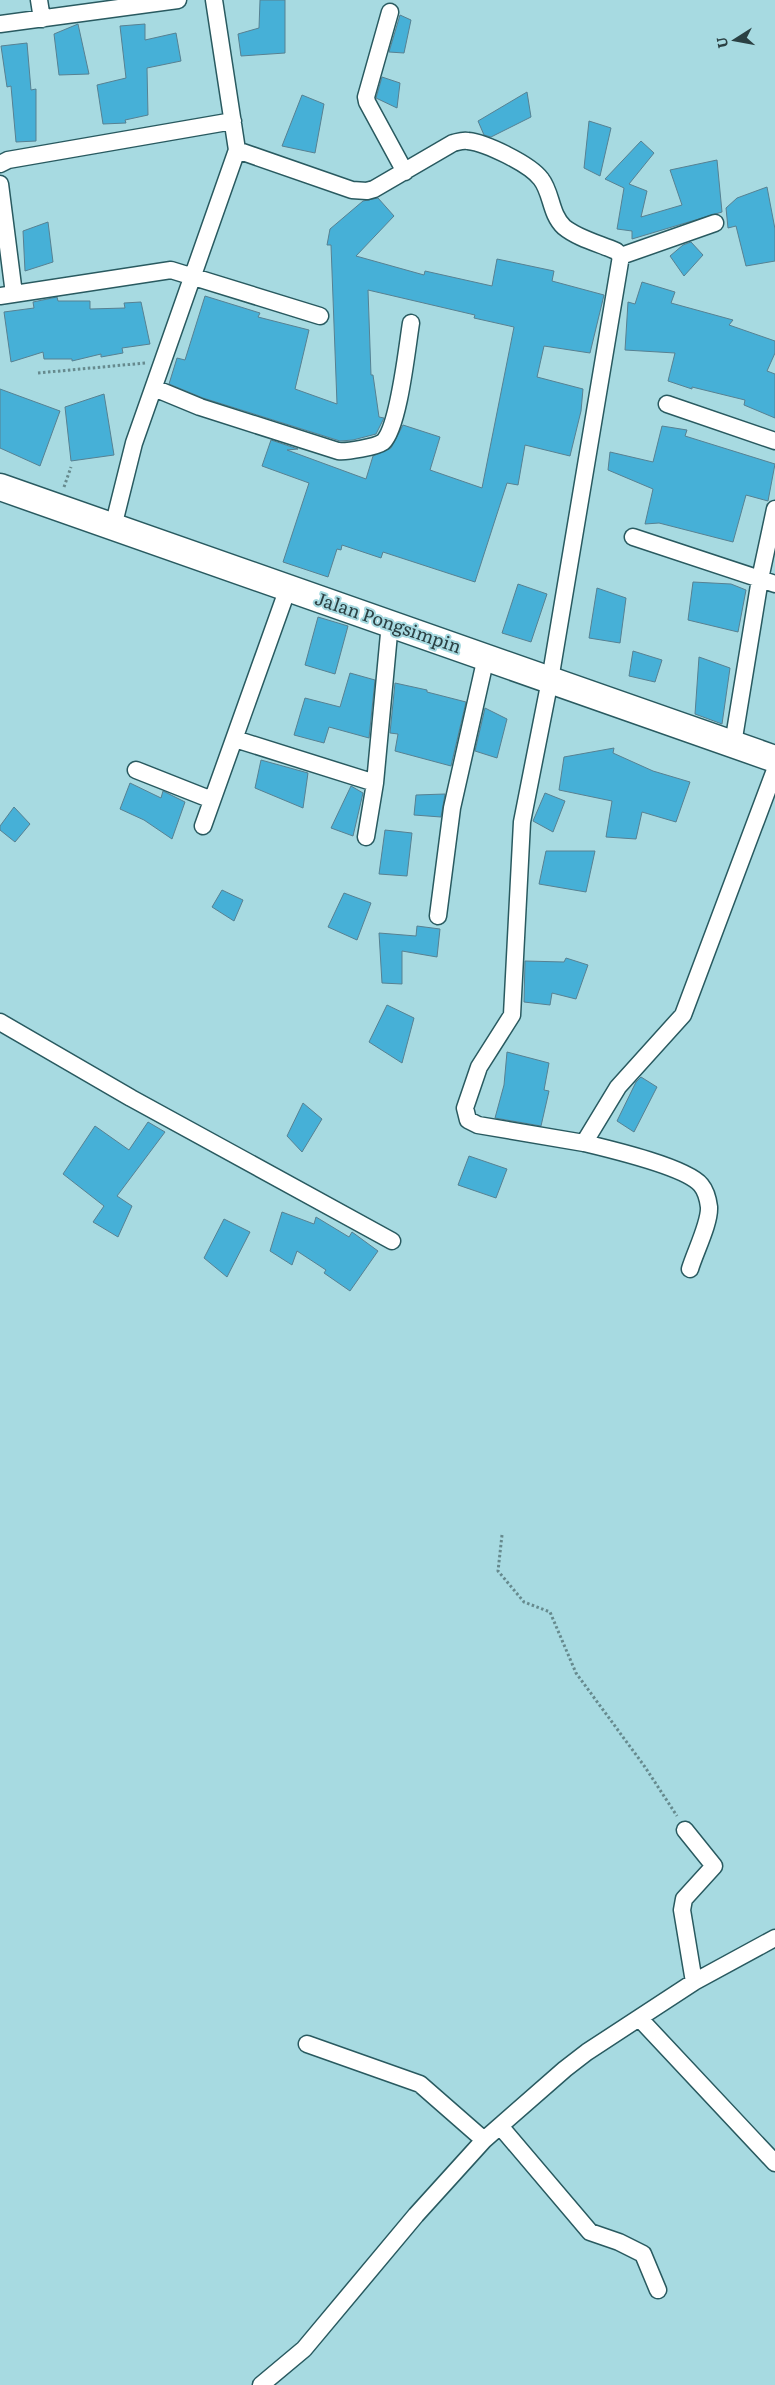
<svg xmlns="http://www.w3.org/2000/svg" width="775" height="2385" font-family="Literata,serif">
  <style>
    .building { fill: #46b0d7; stroke: #578192 }
    .lines { fill: none; stroke-linecap: round; stroke-linejoin: round }
    .street-casing { stroke: #295a60; stroke-width: 19 }
    .primary-casing { stroke: #295a60; stroke-width: 29 }
    .path { stroke: #668a8e; stroke-width: 3; stroke-dasharray: 2.5 2.5; stroke-linecap: butt }
    .street { stroke: #fff; stroke-width: 16 }
    .primary { stroke: #fff; stroke-width: 26 }
    .labels { text-anchor: middle; stroke-width: 4; stroke-linejoin: round; paint-order: stroke }
    .street-label { font-size: 18px; fill: #2b4043; stroke: #a7dae1 }
  </style>
  <rect width="100%" height="100%" fill="#a7dae1"/>
  <!-- building -->
  <path class="building" d="M260,0H285V53L241,56L238,34L259,28Z
    M400,15L411,20L404,53L389,52Z
    M78,24L89,74L59,75L54,34Z
    M145,24V40L176,33L181,61L147,68L148,115L125,120L126,123L103,124L97,85L126,78L120,26Z
    M27,43L31,90L36,89V141L16,142L11,86L7,87L1,46Z
    M382,77L400,83L397,108L376,98Z
    M527,92L531,117L491,137L484,135L478,121Z
    M302,95L324,104L315,153L282,146Z
    M589,121L611,128L600,176L584,168Z
    M641,141L654,153L629,184L647,191L641,217L682,205L670,170L717,160L722,212L632,239V231L617,229L624,188L605,179Z
    M767,187L775,229V261L746,266L736,226L728,228L726,208L737,198Z
    M378,198L394,216L356,256L424,275L425,271L492,286L497,259L554,271L552,281L604,295L590,353L544,346L537,377L583,389L581,411L570,456L525,445L518,485L507,483L475,582L383,552L381,558L342,545L341,550L337,549L328,577L283,562L309,483L262,466L271,440L298,449L287,450L366,479L373,456L391,448L403,425L440,437L430,470L482,488L514,327L474,318L475,315L368,290L371,375H373L379,417L384,418L376,434L353,440L340,441L203,398L169,384L177,358L185,360L205,296L260,313L258,317L309,330L295,389L337,404L331,245H327L330,229L363,201Z
    M48,222L53,262L25,271L23,231Z
    M691,242L703,255L684,276L670,256L683,245Z
    M642,282L675,292L671,303L733,320L729,325L775,341V353L767,371L775,374V418L744,405L745,400L692,387V389L668,381L675,353L625,350L628,302L635,304Z
    M57,297L58,301H90V309L125,308L124,303L141,302L150,344L122,348L123,353L101,357V354L72,361V359H44L43,352L11,362L4,312L34,308L33,302Z
    M0,389L60,411L40,466L0,448Z
    M104,394L114,455L71,461L65,407Z
    M662,426L687,430L685,436L775,464L768,501L746,495L733,542L659,523L645,524L653,489L608,470L610,452L653,462Z
    M693,582L731,584L746,590L738,632L688,620Z
    M518,584L547,594L531,642L502,633Z
    M597,588L626,598L620,643L589,638Z
    M318,617L348,626L335,674L305,665Z
    M633,651L662,660L655,682L629,676Z
    M699,657L730,668L722,724L695,714Z
    M350,673L375,680L369,738L329,727L324,743L294,735L305,698L340,707Z
    M395,683L427,690V692L466,702L451,766L395,751L398,734L390,733Z
    M485,708L507,719L497,758L475,751Z
    M614,748L613,753L653,771L690,782L676,822L642,812L636,839L606,837L612,801L559,790L564,757Z
    M261,760L308,773L303,808L255,788Z
    M130,783L161,798L163,791L185,802L172,839L144,820L120,809Z
    M351,786L363,793L353,836L331,828Z
    M545,793L565,801L553,832L533,821Z
    M445,794L441,817L414,815L416,795Z
    M14,807L30,824L15,842L0,830V826Z
    M385,830L412,833L407,876L379,874Z
    M546,851H595L586,892L539,884Z
    M222,890L243,900L234,921L212,907Z
    M344,893L371,903L357,940L328,927Z
    M417,926L440,929L437,957L402,951V984L382,983L379,933L416,936Z
    M566,958L588,965L576,999L552,993L550,1005L524,1002L525,961L564,962Z
    M387,1005L414,1018L402,1063L369,1042Z
    M507,1052L549,1063L544,1090L549,1091L541,1126L495,1118L504,1085Z
    M641,1077L657,1087L634,1132L617,1121L636,1082Z
    M303,1103L322,1119L302,1152L287,1136Z
    M148,1122L165,1132L117,1196L132,1206L118,1237L93,1222L104,1206L63,1174L95,1126L129,1150Z
    M469,1156L507,1169L496,1198L458,1185Z
    M282,1212L314,1224L316,1217L349,1237L352,1232L378,1251L350,1291L324,1273L326,1270L297,1251L292,1265L270,1251Z
    M224,1219L250,1232L227,1277L204,1258Z"/>
  <g class="lines">
    <defs>
      <path id="street" d="M39,0L42,19
        M390,12L366,97L367,102L405,172
        M0,24L178,0
        M237,150L352,190L367,191L374,189L453,143C458,142 462,140 468,141C486,143 530,164 541,179C552,193 550,214 564,227C577,238 600,244 616,251L621,256L550,680L522,822L512,1015L479,1067L465,1108L468,1120L478,1125L584,1143L618,1087L683,1015L775,770
        M0,164L8,160L233,121
        M0,184L14,294
        M621,256L715,223
        M0,296L171,270L320,316
        M154,388L200,407L338,451C347,452 376,447 383,442C399,427 407,347 411,323
        M667,404L775,441
        M113,527L134,443L237,150L214,0
        M633,537L775,584
        M235,739L375,783L366,837
        M733,744L760,579L775,509
        M136,770L212,800
        M375,783L390,623
        M203,826L288,588
        M438,916L452,808L486,657
        M0,1022L131,1098L392,1241
        M584,1143C609,1149 686,1167 701,1185C706,1191 708,1199 709,1207C710,1223 695,1252 690,1269
        M685,1830L714,1866L684,1899L682,1910L694,1982
        M640,2019L775,2163
        M307,2044L420,2084L484,2140
        M500,2126L590,2232L619,2242L643,2254L658,2290
        M261,2385L304,2349L416,2215L484,2140L565,2069L587,2052L694,1982L775,1938"/>
      <path id="primary" d="M0,487L775,759"/>
    </defs>
    <!-- street casing -->
    <use href="#street" class="street-casing"/>
    <!-- primary casing -->
    <use href="#primary" class="primary-casing"/>
    <!-- path -->
    <path class="path" d="M38,373L145,363
      M64,487L71,467
      M502,1535L498,1571L524,1602L550,1612L576,1673L645,1767L677,1816"/>
    <!-- street -->
    <use href="#street" class="street"/>
    <!-- primary -->
    <use href="#primary" class="primary"/>
  </g>
  <g class="labels">
    <!-- street labels -->
    <g class="street-label">
      <text transform="translate(388 623) rotate(19)" y="6">Jalan Pongsimpin</text>
    </g>
  </g>
  <!-- north arrow -->
  <g transform="translate(735 40) rotate(259)" stroke="#a7dae1" stroke-width="4" paint-order="stroke">
  <path d="M0-4L9 19L0 12L-9 19Z" fill="#2b4043"/>
  <text y="-8" font-size="14" font-weight="bold" text-anchor="middle" fill="#2b4043">U</text>
  </g>
</svg>
